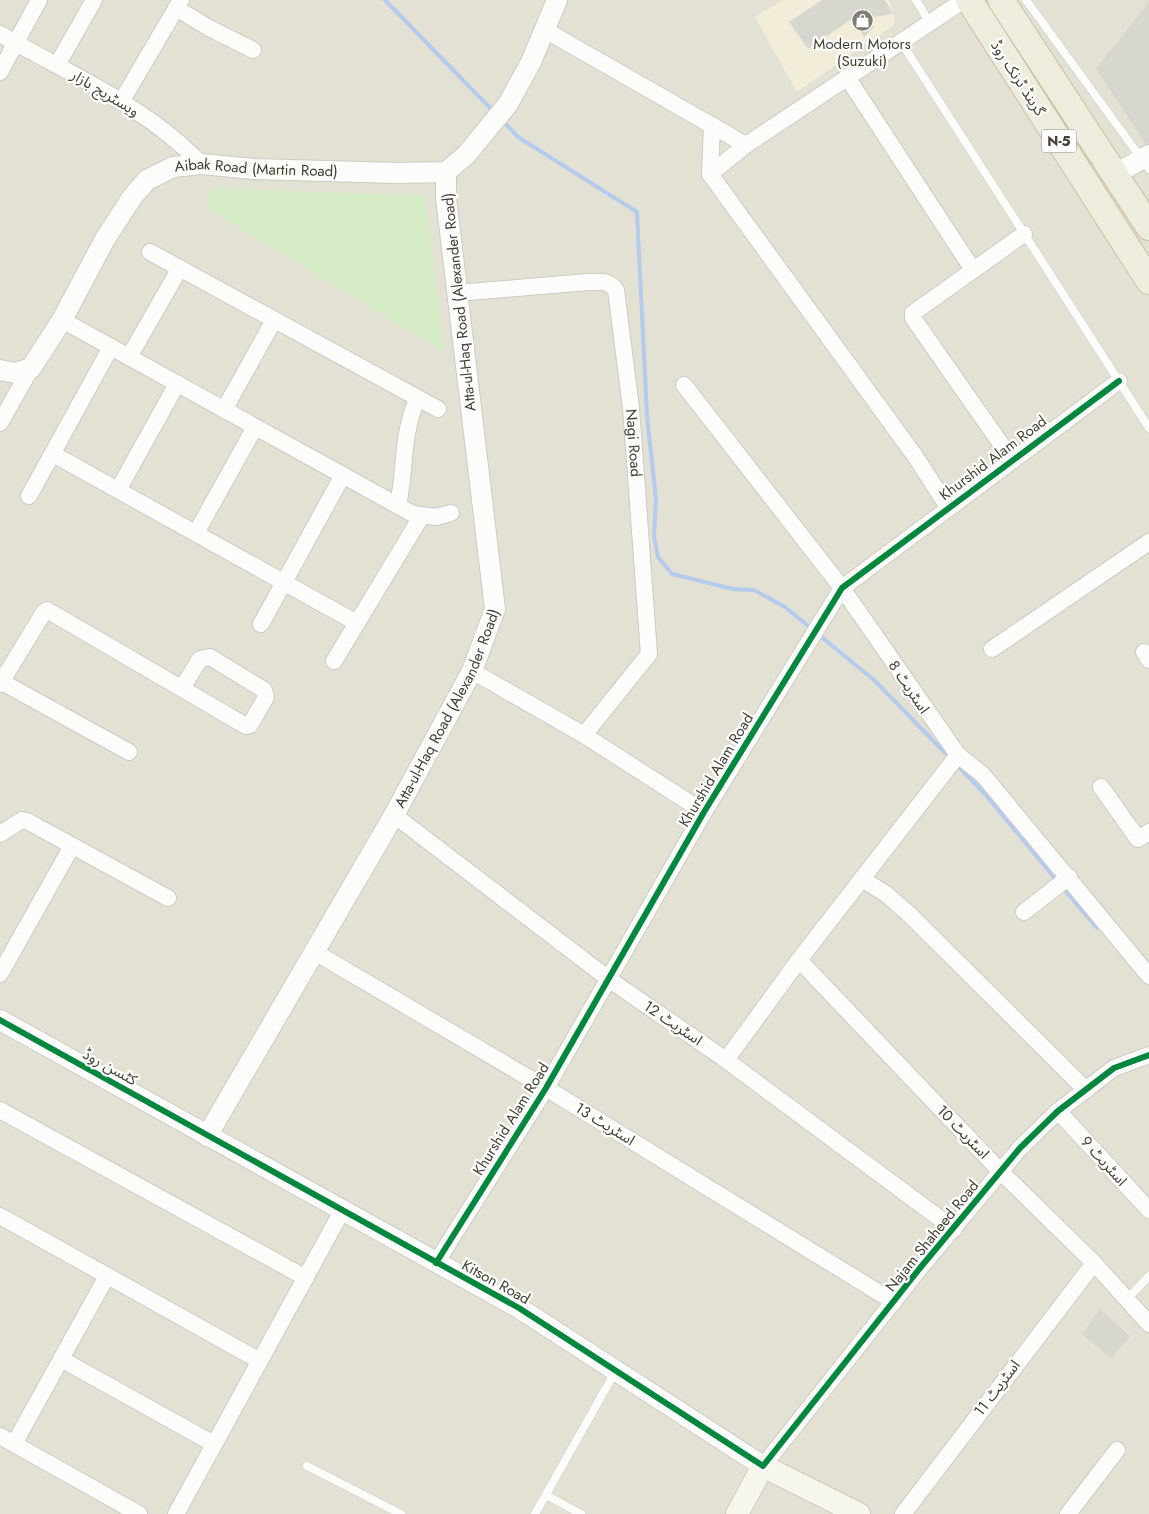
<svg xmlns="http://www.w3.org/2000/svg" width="1149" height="1514" font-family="Jost,'Noto Sans Arabic',sans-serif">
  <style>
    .residential { fill: #e3e1d3 }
    .commercial { fill: #f2edd8 }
    .green { fill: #d4ebc5 }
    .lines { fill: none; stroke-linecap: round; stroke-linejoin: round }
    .stream { stroke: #b5cbee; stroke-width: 4 }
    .building { fill: #d8d7cf }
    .service-casing { stroke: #ccccc4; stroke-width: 9 }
    .minor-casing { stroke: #ccccc4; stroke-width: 18 }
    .tertiary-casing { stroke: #ccccc4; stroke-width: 22 }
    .secondary-casing { stroke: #cecdbd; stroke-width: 24 }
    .trunk-casing { stroke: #c7c2a1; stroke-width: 28 }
    .service { stroke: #fcfcfb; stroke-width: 8 }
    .minor { stroke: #fcfcfb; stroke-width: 16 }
    .tertiary { stroke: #fcfcfb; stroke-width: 20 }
    .secondary { stroke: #f6f6ed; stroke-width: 22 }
    .trunk { stroke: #eeecdc; stroke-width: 26 }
    .cycleway-casing { stroke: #fff; stroke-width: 9 }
    .cycleway { stroke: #00873e; stroke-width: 6 }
    .labels { text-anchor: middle; stroke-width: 4.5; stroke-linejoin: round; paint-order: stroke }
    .shield { fill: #fff; stroke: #7c7a70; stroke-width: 1 }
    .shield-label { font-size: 14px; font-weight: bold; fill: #444133 }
    .poi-label { font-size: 15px; fill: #444133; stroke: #fff }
    .street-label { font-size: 15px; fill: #444133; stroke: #fff }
  </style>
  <rect width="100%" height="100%" fill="#eeeee6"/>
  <!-- residential -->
  <path class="residential" d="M0,0H1149V1514H0Z"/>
  <!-- commercial -->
  <path class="commercial" d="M783,0H888L891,5L895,24L797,92L755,17Z"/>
  <!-- green -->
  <path class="green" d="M210,188L425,196L444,352L207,208Z"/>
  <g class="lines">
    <!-- stream -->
    <path class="stream" d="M385,0L494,112
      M502,120L518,137L637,212L647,416L656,499L654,536L658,557L672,574L733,589L754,590L785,607L812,629
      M819,635L874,680L950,758
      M955,763L985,794L1057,881
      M1063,888L1097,928"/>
  </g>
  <!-- building -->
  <path class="building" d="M822,0H885L893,14L868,18L874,27L864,37L853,18L808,49L789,22Z
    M1149,2V143L1146,144L1096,69Z
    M1100,1309L1130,1336L1111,1359L1082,1334Z"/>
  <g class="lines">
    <defs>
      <path id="service" d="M916,0L930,23
        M1026,0L1149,169
        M901,42L1149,428
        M1127,1299L1149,1276
        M307,1466L401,1514
        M546,1495L581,1514
        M535,1514L615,1372"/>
      <g id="minor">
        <path d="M176,8L209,28L253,50"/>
        <path d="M545,30L746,145"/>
        <path d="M0,34C69,74 146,106 201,164"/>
        <path d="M57,65L94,0"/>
        <path d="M0,72L39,0"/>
        <path d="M847,77L973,270"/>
        <path d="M121,102L181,0"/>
        <path d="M712,125L710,174L915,456L948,507"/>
        <path d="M710,174L746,145L964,0"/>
        <path d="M150,252L438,409"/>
        <path id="s1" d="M457,293L588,282C600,282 609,280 616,290L631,408L649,654L584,735"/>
        <path d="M62,320L413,514L436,517L451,513"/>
        <path d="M129,357L180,268"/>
        <path d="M684,385L842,588L958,755L983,775L1149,976"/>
        <path d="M224,410L274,320"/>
        <path d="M0,423L31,368"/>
        <path d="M53,454L357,623"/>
        <path d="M1012,460L913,318V313L1024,234"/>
        <path d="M118,490L177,384"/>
        <path d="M29,496L111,347"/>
        <path d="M398,506C406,466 401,438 417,399"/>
        <path d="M196,533L255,427"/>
        <path d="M261,624L343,475"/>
        <path d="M992,649L1149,542"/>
        <path d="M1144,652L1149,660"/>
        <path d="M334,661L421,517"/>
        <path d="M472,671L584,735L704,812"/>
        <path d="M2,682L129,752"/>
        <path d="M0,684L44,612L47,610L246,726L250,725L266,697L264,690L210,657L200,659L182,688"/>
        <path d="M1101,787L1138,839L1149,832"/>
        <path d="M394,815L610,980L726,1060L954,1229"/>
        <path d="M0,834L22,820L27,821L168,898"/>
        <path d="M862,879L886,894L910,915L1086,1090"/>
        <path d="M1024,912L1069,877"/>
        <path d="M313,951L546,1088L894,1302"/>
        <path d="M799,960L1001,1172L1094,1263L1149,1324"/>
        <path d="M0,974L72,846"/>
        <path d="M726,1060L799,960L958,755"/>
        <path d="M0,1110L306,1278"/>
        <path d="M1058,1111L1149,1210"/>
        <path d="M0,1216L260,1361"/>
        <path d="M436,1263L546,1088L704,812L842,588L1119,381"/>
        <path d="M61,1359L214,1444"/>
        <path d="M0,1436L139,1514"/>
        <path d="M14,1444L107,1276"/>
        <path d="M763,1466L920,1268L1020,1148L1058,1111L1114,1068L1149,1055"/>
        <path d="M176,1514L342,1211"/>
        <path d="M903,1514L1094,1263"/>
        <path d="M1068,1514L1117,1450"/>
      </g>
      <g id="tertiary">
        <path d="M1115,174L1149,155"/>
        <path id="s2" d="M0,370L15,373L31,368L62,320L105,239L133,196L147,180L173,167L201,164L254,169L398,173L446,172L466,155L508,104L531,62L557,0"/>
        <path d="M0,1020L519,1308L763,1466"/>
        <path id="s3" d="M207,1136L394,815L472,671L495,609L446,198V172"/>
      </g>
      <path id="secondary" d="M737,1514L763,1466L859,1514"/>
      <path id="trunk" d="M969,0L1149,281
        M1001,0L1149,227"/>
    </defs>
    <!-- service casing -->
    <use href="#service" class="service-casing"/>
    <!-- minor casing -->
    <use href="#minor" class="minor-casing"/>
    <!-- tertiary casing -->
    <use href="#tertiary" class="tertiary-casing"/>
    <!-- secondary casing -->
    <use href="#secondary" class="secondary-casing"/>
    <!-- trunk casing -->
    <use href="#trunk" class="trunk-casing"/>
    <!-- service -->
    <use href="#service" class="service"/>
    <!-- minor -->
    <use href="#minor" class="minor"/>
    <!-- tertiary -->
    <use href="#tertiary" class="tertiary"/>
    <!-- secondary -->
    <use href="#secondary" class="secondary"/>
    <!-- trunk -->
    <use href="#trunk" class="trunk"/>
    <defs>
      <path id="cycleway" d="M0,1020L519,1308L763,1466L920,1268L1020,1148L1058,1111L1114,1068L1149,1055
        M436,1263L546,1088L704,812L842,588L1119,381"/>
    </defs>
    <!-- cycleway casing -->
    <use href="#cycleway" class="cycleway-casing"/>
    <!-- cycleway -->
    <use href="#cycleway" class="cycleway"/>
  </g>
  <!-- icons -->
  <defs>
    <symbol id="shop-disc" viewBox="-11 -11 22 22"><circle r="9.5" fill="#807e72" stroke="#fff"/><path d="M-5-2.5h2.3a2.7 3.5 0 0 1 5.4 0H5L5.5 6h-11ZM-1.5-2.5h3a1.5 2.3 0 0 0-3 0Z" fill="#fff"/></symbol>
  </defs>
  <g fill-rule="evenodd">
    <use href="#shop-disc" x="850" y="8" width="25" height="25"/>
  </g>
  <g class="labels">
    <!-- shield labels -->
    <rect class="shield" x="1041.5" y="129.5" width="35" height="23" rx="4"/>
    <g class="shield-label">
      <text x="1059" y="146">N-5</text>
    </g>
    <!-- poi labels -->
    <g class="poi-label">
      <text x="862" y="49">Modern Motors<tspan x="862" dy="17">(Suzuki)</tspan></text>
    </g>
    <!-- street labels -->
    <g class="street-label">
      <text transform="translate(1018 78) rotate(57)" y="5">گرینڈ ٹرنک روڈ</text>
      <text transform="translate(105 93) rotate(31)" y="5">ویسٹریج بازار</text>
      <text dy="5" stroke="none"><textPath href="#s2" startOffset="366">Aibak Road (Martin Road)</textPath></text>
      <text transform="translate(459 302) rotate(-96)" y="5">Atta-ul-Haq Road (Alexander Road)</text>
      <text dy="5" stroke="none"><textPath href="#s1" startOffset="316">Nagi Road</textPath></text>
      <text transform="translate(993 458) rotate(-37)" y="5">Khurshid Alam Road</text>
      <text transform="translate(909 687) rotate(56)" y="5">اسٹریٹ 8</text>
      <text dy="5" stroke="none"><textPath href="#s3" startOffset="491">Atta-ul-Haq Road (Alexander Road)</textPath></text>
      <text transform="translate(716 770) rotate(-59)" y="5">Khurshid Alam Road</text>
      <text transform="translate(673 1023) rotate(34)" y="5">اسٹریٹ 12</text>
      <text transform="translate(110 1067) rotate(29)" y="5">کٹسن روڈ</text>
      <text transform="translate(511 1119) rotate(-58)" y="5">Khurshid Alam Road</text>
      <text transform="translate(605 1124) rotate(32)" y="5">اسٹریٹ 13</text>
      <text transform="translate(963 1132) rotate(46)" y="5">اسٹریٹ 10</text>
      <text transform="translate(1104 1161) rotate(48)" y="5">اسٹریٹ 9</text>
      <text transform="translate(932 1236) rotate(-51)" y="5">Najam Shaheed Road</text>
      <text transform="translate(496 1282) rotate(29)" y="5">Kitson Road</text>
      <text transform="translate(997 1388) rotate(-53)" y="5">اسٹریٹ 11</text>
    </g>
  </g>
</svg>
